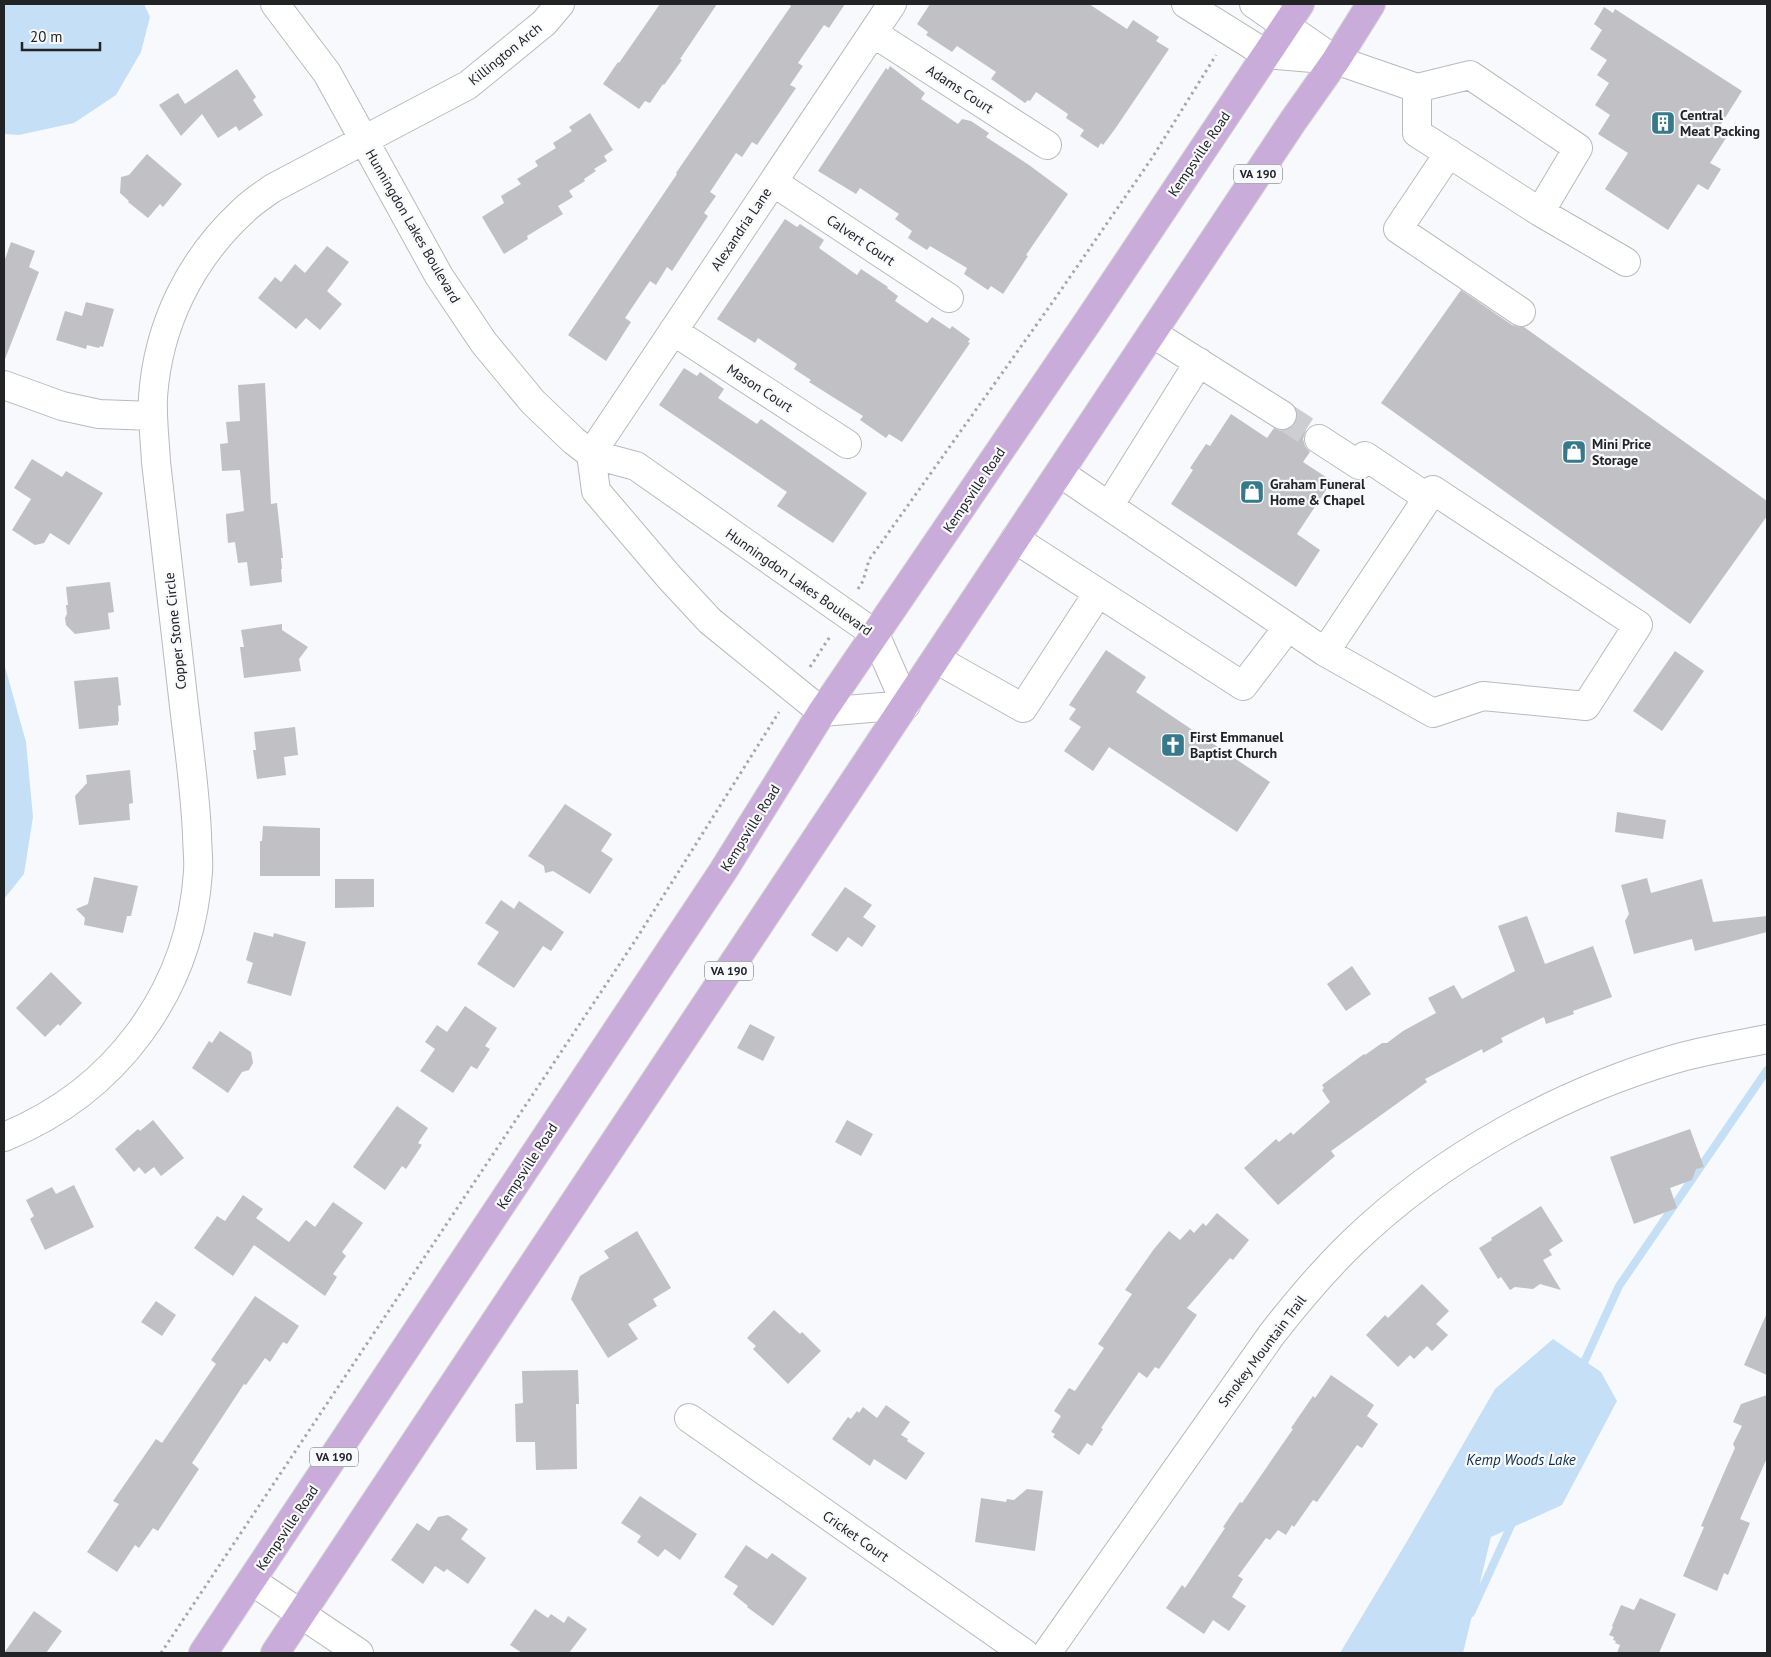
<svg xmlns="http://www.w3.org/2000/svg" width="1771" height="1657" font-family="'PT Sans',sans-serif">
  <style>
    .water { fill: #c5dff7 }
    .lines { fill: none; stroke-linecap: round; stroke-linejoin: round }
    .stream { stroke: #c5dff7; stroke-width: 8 }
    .building { fill: #c1c0c4 }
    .minor-tunnel { stroke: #ccced1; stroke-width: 28; stroke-dasharray: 28 14; stroke-linecap: butt }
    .minor-casing { stroke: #b8babd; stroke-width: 30 }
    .major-casing { stroke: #d3d3d3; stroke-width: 30 }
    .path { stroke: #a6a7a9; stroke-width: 3; stroke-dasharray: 2.5 4; stroke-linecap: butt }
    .minor { stroke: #fff; stroke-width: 28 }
    .major { stroke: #c9acd9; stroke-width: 28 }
    .labels { text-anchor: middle; stroke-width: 4.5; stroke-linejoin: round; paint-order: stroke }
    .shield { fill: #f7f9fc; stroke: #626365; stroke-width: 1 }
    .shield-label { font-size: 12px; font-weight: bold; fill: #222324 }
    .street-label { font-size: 14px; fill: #222324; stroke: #f7f9fc }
    .poi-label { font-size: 14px; font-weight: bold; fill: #222324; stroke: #f7f9fc; text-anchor: start }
    .water-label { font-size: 15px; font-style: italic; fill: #0d2f49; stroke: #f7f9fc }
  </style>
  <rect width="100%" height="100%" fill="#f7f9fc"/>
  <!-- water -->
  <path class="water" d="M4,4H144L150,17L141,52L116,95L74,123L19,135L4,134Z
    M4,663L26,742L33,817L24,874L4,899Z
    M1553,1339L1601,1372L1617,1401L1562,1505L1491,1537L1463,1653H1340L1406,1543L1495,1389Z"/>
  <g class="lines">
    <!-- stream -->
    <path class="stream" d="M1581,1369L1619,1286L1767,1070
      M1471,1613L1513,1521"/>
  </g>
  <!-- building -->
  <path class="building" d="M660,4H717L680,59L682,60L664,85L663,84L650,103L645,101L639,109L603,84L618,62L619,63Z
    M788,4H845L829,28L824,25L798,63L803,66L790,85L796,88L757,145L752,142L742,157L736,153L710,192L716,196L704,213L708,216L672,271L667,267L656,285L650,281L625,318L631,322L606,361L568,335L677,174L676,173L791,6Z
    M930,4H1089L1127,29L1133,20L1159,37L1156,41L1169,49L1115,129L1103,145L1101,143L1098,148L1080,136L1084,130L1066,118L1068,114L1036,92L1030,101L1028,100L1025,103L991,79L996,72L957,46L952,52L926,35L928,32L917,24Z
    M1604,7L1613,13L1615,9L1742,91L1716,132L1726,138L1710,163L1721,169L1708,190L1698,184L1668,230L1605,189L1628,153L1598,134L1610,115L1595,105L1609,83L1597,75L1607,60L1590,49L1602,30L1594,24Z
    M890,66L925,93L921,99L958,124L962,119L971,121L989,133L986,137L1029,165L1068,194L1026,255L1028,256L1003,294L991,286L988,290L964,274L967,268L930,246L927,250L908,238L912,231L895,219L899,214L860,188L856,194L818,171L886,68L888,70Z
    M237,69L256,97L253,100L263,115L239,131L236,126L218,138L202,114L181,136L159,105L178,93L185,104Z
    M590,113L613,150L604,156L607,161L594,169L596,171L584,179L585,181L569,191L573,197L558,206L563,214L527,236L528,239L504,254L482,217L504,203L501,196L521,184L517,179L538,166L535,161L556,148L553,143L572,131L569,127Z
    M147,154L182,184L163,207L160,204L148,218L128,202L129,201L120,193L121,177L129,175Z
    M785,219L797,227L800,224L824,240L819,248L857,275L861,269L888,287L887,288L898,296L895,301L927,323L932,317L950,329L952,326L970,339L968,342L970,343L902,442L889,434L886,438L860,420L863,416L809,382L811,380L794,369L797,364L758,338L755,343L717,319Z
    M11,242L35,251L29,267L39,272L5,359L4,262Z
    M327,246L349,262L327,291L342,304L320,330L306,318L296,329L258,298L275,277L281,282L295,264L305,273Z
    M1461,290L1512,325L1519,327H1524L1767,501V516L1690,624L1381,403Z
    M86,302L114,309L103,347L100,346L99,348L87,345L86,349L56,340L65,311L82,316Z
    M684,368L697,376L700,372L724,389L718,398L757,424L761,419L867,493L833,543L777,506L787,492L659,405Z
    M265,383L271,504L277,503L283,558H281L282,569H281L282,582L250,586L247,562L238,563L235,542L228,543L226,517V514L244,511L240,470L222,471L220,444L228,443L226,422L240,421L238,385Z
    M1231,414L1267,438L1274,428L1281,431L1289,429L1295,423L1306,430L1303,439L1305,446L1310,452L1303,462L1332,481L1297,534L1320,550L1296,587L1171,504L1193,470L1190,468L1206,444L1210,446Z
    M32,459L62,477L66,471L103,493L69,545L50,533L44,543L35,545L12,530L31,499L14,488Z
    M110,582L114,612L108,613L110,629L75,634L66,625L65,618L67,614L66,605H68L66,587Z
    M282,624V630L308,647L299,659L301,671L244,678L240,647H244L241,630Z
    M1106,650L1146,677L1136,692L1270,782L1237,832L1109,747L1093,771L1064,751L1081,727L1069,719L1076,709L1069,705Z
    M1675,651L1704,671L1662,731L1633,711Z
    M118,677L121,705L118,706L119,721L118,722V725L79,729L74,681Z
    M295,727L298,755L284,757L286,775L257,779L253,750H256L254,732Z
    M130,770L133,803L129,804L130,820L79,825L75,796L87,783L86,775Z
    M565,804L612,834L601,851L613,859L590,894L553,871L545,873L544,866L528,856Z
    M1617,812L1666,820L1663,839L1615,832Z
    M263,826L320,828V876H260V841H262Z
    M94,877L138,886L131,916H127L123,933L84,925L85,918L76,909L88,904Z
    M1647,878L1651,893L1702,879L1713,922L1767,916V932L1695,951L1692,939L1634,954L1625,921L1629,914L1621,885Z
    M335,879H374V907L335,908Z
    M845,887L872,905L863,917L876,926L862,947L848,937L837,952L811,935Z
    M501,900L514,909L519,901L564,932L551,951L543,946L514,988L477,964L499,932L485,923Z
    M1527,916L1545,964L1593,946L1612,997L1573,1011L1574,1014L1546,1024L1544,1017L1501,1038L1503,1042L1483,1053L1482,1049L1425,1079L1427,1082L1331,1151L1335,1156L1278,1205L1244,1168L1276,1139L1279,1142L1291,1132L1293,1135L1330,1102L1322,1090L1324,1088L1322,1085L1364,1054L1365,1055L1382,1043H1387L1403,1031L1436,1013L1428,998L1454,985L1462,999L1515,971L1498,926Z
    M254,932L273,937L274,933L306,942L291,996L247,983L253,963L246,960Z
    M1352,966L1371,994L1346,1011L1327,984Z
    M51,972L82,1003L60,1026L58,1024L45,1037L16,1008Z
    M465,1006L497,1028L485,1046L490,1049L477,1069L471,1066L453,1093L420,1071L435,1049L425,1042L437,1025L447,1032Z
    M750,1024L775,1037L763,1061L737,1048Z
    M220,1031L251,1052L253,1063L249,1070L242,1072L228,1093L192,1068L209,1041L212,1043Z
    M397,1106L428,1128L418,1143L422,1145L406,1169L402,1166L385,1190L353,1167Z
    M153,1120L184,1158L161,1176L154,1167L145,1174L139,1167L134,1172L115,1149L138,1129L140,1131Z
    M847,1120L873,1134L861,1156L835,1142Z
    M1690,1129L1704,1167L1696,1169L1692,1180L1670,1188L1677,1208L1634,1224L1610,1157Z
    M74,1185L94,1227L45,1250L30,1219L34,1216L26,1200L52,1187L56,1194Z
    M243,1195L263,1209L256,1218L289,1242L306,1220L315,1227L333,1202L363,1223L342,1252L346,1256L333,1274L337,1277L325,1296L254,1245L233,1276L194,1248L217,1216L225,1221Z
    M1541,1206L1563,1241L1549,1250L1552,1255L1543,1260L1561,1290L1540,1284L1533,1289L1515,1287L1510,1290L1501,1277L1498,1279L1479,1248L1492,1240L1491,1238Z
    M1217,1213L1249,1240L1233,1260L1230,1258L1187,1308L1197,1315L1159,1369L1155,1367L1147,1378L1139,1372L1101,1428L1103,1429L1092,1446L1087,1443L1079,1455L1053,1437L1055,1434L1051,1432L1061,1416L1054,1411L1069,1388L1075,1391L1104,1348L1098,1344L1132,1294L1125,1290L1154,1249L1169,1231L1180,1240L1190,1229L1194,1233L1203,1223L1206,1226Z
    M637,1231L671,1288L653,1299L657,1306L628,1324L638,1339L608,1358L571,1299L580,1276L609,1258L604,1251Z
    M1422,1284L1449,1311L1436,1324L1448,1335L1432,1351L1427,1346L1414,1359L1410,1355L1398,1367L1366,1335L1385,1315L1388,1318Z
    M255,1296L299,1326L287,1344L283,1342L270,1362L265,1358L246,1385L244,1384L192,1463L199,1469L158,1531L153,1528L139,1548L135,1545L117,1572L87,1552L119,1504L113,1501L156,1439L162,1443L216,1364L211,1360Z
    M156,1301L176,1315L162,1336L141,1322Z
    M774,1310L800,1334L802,1332L821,1351L788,1384L753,1349L756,1346L747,1338Z
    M1767,1313V1375L1744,1365Z
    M578,1370L579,1404H576L577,1469L536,1470L535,1442H516L515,1404L523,1403L522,1371Z
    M1331,1375L1374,1405L1367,1416L1378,1424L1362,1448L1357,1445L1317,1502L1313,1500L1294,1527L1292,1525L1286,1535L1278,1530L1270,1540L1266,1538L1238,1576L1243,1579L1232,1597L1246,1606L1229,1631L1213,1620L1204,1634L1166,1608L1182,1585L1185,1588L1225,1528L1223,1527L1240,1502L1242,1503L1293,1429L1291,1428L1313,1396L1315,1398Z
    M1767,1395V1458L1740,1519L1750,1523L1728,1575L1724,1573L1717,1591L1683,1576L1704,1527L1701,1526L1723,1475L1735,1448L1733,1444L1742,1426L1733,1422L1741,1404Z
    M886,1405L910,1422L901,1435L908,1439L907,1441L925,1453L906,1480L874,1459L870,1466L832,1439L848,1417L851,1419L857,1411L859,1413L863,1407L877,1418Z
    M1027,1489L1043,1491L1035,1551L975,1542L981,1498L1006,1502L1007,1499L1014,1500Z
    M640,1496L697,1534L680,1560L665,1549L658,1557L637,1542L641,1536L621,1523Z
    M448,1515L468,1529L461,1539L486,1558L468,1584L447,1569L444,1572L435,1566L423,1584L391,1560L417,1523L429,1531L438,1517Z
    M746,1545L767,1559L772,1553L807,1578L773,1626L747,1607L748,1606L733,1594L738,1586L724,1577Z
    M1640,1598L1676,1614L1659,1653H1617L1620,1645L1615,1643L1616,1641L1613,1640L1614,1637L1609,1635L1613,1627L1612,1626L1621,1605L1634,1610Z
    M535,1609L548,1618L551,1614L564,1623L568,1616L587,1629L569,1653H522L510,1645Z
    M34,1611L62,1631L46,1653H4Z"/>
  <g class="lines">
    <!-- minor-tunnel -->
    <path class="minor-tunnel" d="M1282,415L1319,439"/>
    <defs>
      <path id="minor" d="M275,4L327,73L439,276L484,343L533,402L574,441L591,454L636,466L875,634L906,705L822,712L710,621L670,578L596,491L591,454
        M1186,4L1266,54L1336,60L1417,88L1470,75L1578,148L1540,212L1417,133V88
        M1254,4L1335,60
        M873,33L1047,145
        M1449,153L1398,229L1521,312
        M773,182L949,298
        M1540,212L1626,262
        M673,331L847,444
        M1152,333L1282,415
        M4,385L62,406L99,414L153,416
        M1319,439L1359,465L1365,456L1428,498
        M591,454L892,4
        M1060,473L1325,652L1433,713L1483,696L1586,706L1638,625L1433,490L1325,652
        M1109,506L1199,362
        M1015,539L1243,686L1288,627
        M936,659L1023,708L1098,593
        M4,1137C115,1092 190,992 198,872C199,859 197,846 197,834C195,788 188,742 183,697C174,619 165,540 156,462C155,441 152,419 153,397C158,325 190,260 243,211C252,202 263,195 273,188L468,85L544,23L560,4
        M689,1418L1024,1653
        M252,1581L359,1653
        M1047,1653L1272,1334C1297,1302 1323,1271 1352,1243C1441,1157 1560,1092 1678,1058C1707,1050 1738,1045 1767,1039"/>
      <path id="major" d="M203,1653L723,871L822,712L1091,317L1300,4
        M275,1653L1152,333L1293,121L1336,60L1371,4"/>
    </defs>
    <!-- minor casing -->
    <use href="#minor" class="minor-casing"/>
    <!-- major casing -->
    <use href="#major" class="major-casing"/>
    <!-- path -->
    <path class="path" d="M858,589L863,581L869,560L1052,303L1152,158L1216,55
      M810,667L831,635
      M161,1653L635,941L779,712"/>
    <!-- minor -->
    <use href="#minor" class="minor"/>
    <!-- major -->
    <use href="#major" class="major"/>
  </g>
  <!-- icons -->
  <defs>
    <symbol id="building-square" viewBox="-11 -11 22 22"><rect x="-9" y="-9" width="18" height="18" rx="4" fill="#36798a" stroke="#f7f9fc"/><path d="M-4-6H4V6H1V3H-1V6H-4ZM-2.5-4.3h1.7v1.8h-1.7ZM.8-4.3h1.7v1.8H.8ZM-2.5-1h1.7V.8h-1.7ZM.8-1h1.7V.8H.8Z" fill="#fff"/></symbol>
    <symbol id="shop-square" viewBox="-11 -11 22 22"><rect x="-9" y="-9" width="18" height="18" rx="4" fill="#36798a" stroke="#f7f9fc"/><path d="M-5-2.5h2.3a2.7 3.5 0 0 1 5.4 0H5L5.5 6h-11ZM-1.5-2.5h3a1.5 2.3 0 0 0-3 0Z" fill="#fff"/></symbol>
    <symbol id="church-square" viewBox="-11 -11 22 22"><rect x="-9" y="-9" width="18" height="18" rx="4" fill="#36798a" stroke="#f7f9fc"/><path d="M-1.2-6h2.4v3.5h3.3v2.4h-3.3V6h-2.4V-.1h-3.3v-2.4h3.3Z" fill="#fff"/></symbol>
  </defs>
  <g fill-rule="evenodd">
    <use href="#building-square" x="1649" y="109" width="28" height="28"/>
    <use href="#shop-square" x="1560" y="438" width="28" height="28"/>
    <use href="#shop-square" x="1238" y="478" width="28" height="28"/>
    <use href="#church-square" x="1159" y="731" width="28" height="28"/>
  </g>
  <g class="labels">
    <!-- shield labels -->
    <g class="shield">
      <rect x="1234" y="164.5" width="48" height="19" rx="4"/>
      <rect x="705" y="961.5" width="48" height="19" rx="4"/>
      <rect x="310" y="1447.5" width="48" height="19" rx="4"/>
    </g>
    <g class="shield-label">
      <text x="1258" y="178">VA 190</text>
      <text x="729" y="975">VA 190</text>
      <text x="334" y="1461">VA 190</text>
    </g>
    <!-- street labels -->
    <g class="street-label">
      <text transform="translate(505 54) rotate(-39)" y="5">Killington Arch</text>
      <text transform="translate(960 89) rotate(33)" y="5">Adams Court</text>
      <text transform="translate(1199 154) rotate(-56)" y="5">Kempsville Road</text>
      <text transform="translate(413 226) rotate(60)" y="5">Hunningdon Lakes Boulevard</text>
      <text transform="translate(741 229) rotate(-56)" y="5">Alexandria Lane</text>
      <text transform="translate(861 240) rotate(34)" y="5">Calvert Court</text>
      <text transform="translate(760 388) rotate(33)" y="5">Mason Court</text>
      <text transform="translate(974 490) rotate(-56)" y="5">Kempsville Road</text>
      <text transform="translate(799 582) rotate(35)" y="5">Hunningdon Lakes Boulevard</text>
      <text transform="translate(175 631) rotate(-96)" y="5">Copper Stone Circle</text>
      <text transform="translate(750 828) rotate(-58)" y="5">Kempsville Road</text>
      <text transform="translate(527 1166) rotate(-57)" y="5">Kempsville Road</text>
      <text transform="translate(1262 1351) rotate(-53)" y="5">Smokey Mountain Trail</text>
      <text transform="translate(287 1528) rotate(-56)" y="5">Kempsville Road</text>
      <text transform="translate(856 1536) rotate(35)" y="5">Cricket Court</text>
    </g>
    <!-- poi labels -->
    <g class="poi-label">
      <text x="1680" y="120">Central<tspan x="1680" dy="16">Meat Packing</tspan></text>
      <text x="1592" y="449">Mini Price<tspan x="1592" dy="16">Storage</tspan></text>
      <text x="1270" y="489">Graham Funeral<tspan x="1270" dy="16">Home &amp; Chapel</tspan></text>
      <text x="1190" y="742">First Emmanuel<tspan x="1190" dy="16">Baptist Church</tspan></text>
    </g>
    <!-- water labels -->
    <g class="water-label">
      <text x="1521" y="1465">Kemp Woods Lake</text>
    </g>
  </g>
  <!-- border -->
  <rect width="1771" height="1657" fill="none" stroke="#222324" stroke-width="10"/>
  <!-- scale -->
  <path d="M22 42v8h78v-8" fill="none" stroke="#222324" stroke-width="2.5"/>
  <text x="30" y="42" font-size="15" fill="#222324" stroke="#f7f9fc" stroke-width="4" paint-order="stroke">20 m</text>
</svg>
